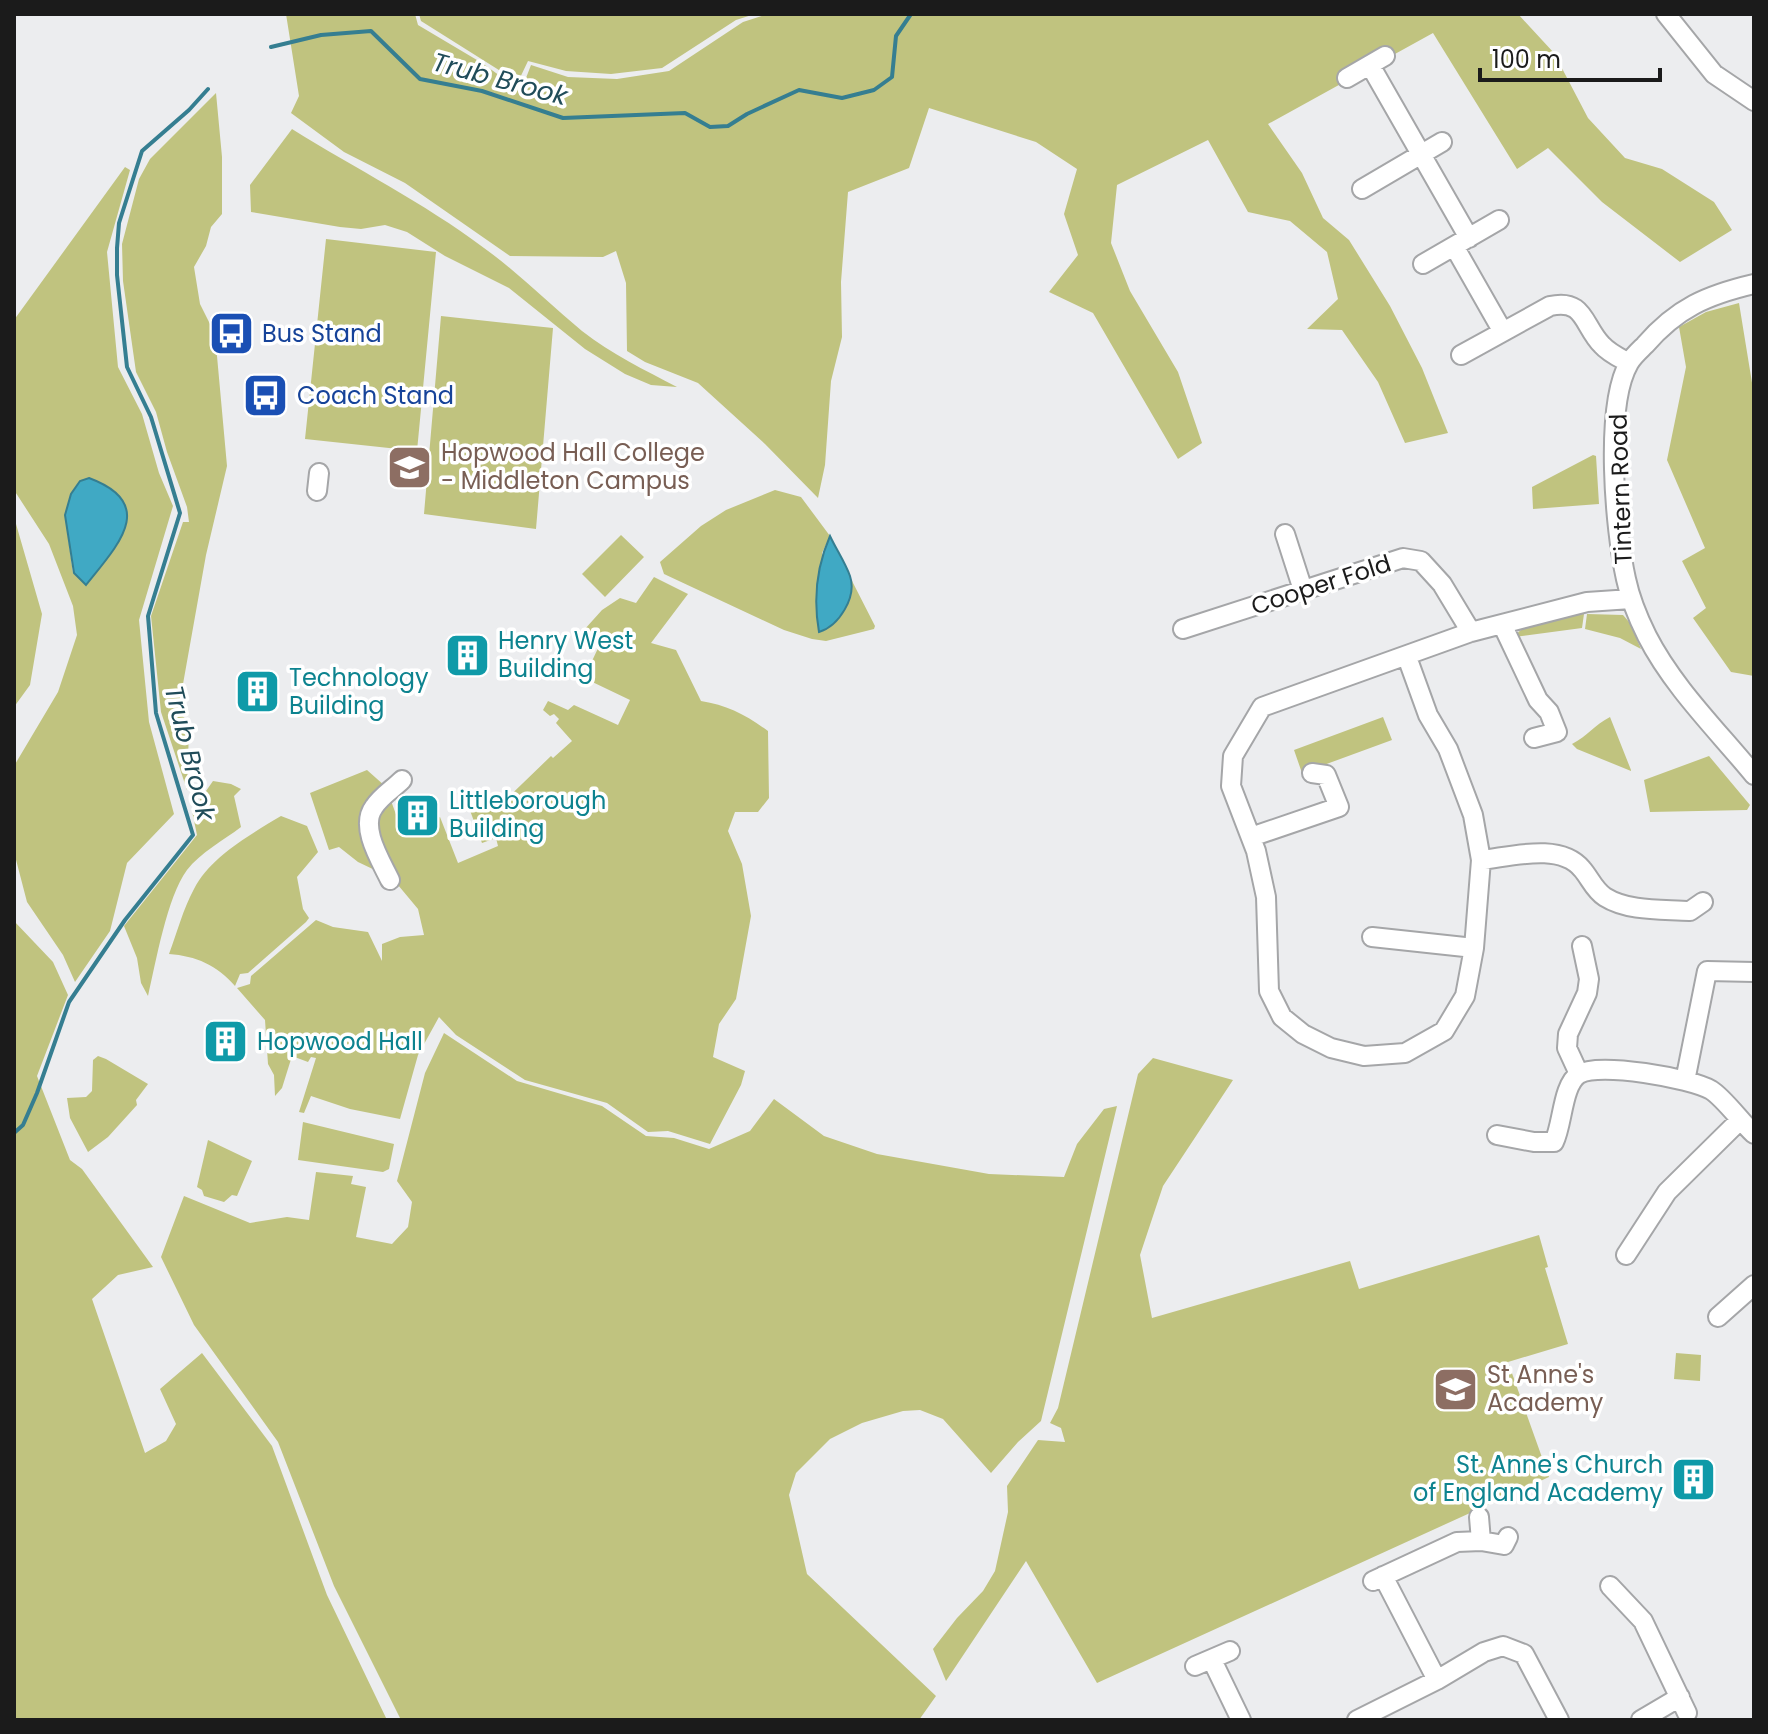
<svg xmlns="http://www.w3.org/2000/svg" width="1768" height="1734" font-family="Poppins,sans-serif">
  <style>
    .green { fill: #c0c37f; fill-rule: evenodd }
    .water { fill: #40a9c4; stroke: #357e91; stroke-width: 2 }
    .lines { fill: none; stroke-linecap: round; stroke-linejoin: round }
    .stream { stroke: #357e91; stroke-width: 4 }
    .minor-casing { stroke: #a5a6a8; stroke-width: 22 }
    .minor { stroke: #fff; stroke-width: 18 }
    .labels { text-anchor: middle; stroke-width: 7; stroke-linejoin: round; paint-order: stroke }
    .transit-label { font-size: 24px; fill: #164399; stroke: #fff; text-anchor: start }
    .education-label { font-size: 24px; fill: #785e54; stroke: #fff; text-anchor: start }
    .street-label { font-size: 24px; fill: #1b1b1b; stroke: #fff }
    .culture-label { font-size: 24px; fill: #0d838f; stroke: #fff; text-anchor: start }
    .water-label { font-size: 26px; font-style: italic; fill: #204c59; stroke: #fff }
  </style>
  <rect width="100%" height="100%" fill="#ecedef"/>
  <!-- green -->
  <path class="green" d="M286,14H415L418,25L482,63L521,91L531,65L568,77L617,79L669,71L743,22L768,14H1518L1554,53L1588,118L1625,158L1662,169L1714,202L1732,230L1680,262L1602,202L1548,148L1517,169L1433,33L1268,124L1302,173L1323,218L1349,240L1390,306L1422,368L1448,433L1405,443L1378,382L1342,330L1307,329L1338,299L1327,252L1290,221L1248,212L1208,140L1117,185L1111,243L1130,291L1178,372L1202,443L1178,459L1093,313L1049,292L1078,255L1064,214L1077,169L1036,142L929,108L909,168L848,192L841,282L842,337L831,381L825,465L818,498L765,444L698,383L645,362L627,351L626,283L616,251L603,257L510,256L405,183L344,152L291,113L299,96Z
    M419,14H755L736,20L662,68L611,74L566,71L528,61L518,82L421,21Z
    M216,93L222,157V214L211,227L206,246L194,267L200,304L215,334L227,466L206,555L178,712L187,720L189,730L187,790L161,712L151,616L183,522H189L187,507L167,452L156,412L136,372L123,281L122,244L139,179L150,159Z
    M292,129C356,169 423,202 484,248C519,273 549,304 582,331C611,354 645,370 677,387L651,385L625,374L585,349L509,288L445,256L407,232L385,225L361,229L340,227L251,212L250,185Z
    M125,167L130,170L107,252L118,367L142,414L159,473L173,506L139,620L149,722L174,814L127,863L110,931L75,982L63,955L27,902L14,852V766L58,692L77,635L73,606L49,544L14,490V320ZM65,515L118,544L86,584L73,573Z
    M326,239L436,252L417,451L305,439Z
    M1739,303L1754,395V676L1731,672L1693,618L1706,608L1682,561L1705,548L1667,460L1686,367L1679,327L1706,312Z
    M441,316L553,328L536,529L424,514Z
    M1593,455L1596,456L1599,504L1533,509L1532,487Z
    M775,490L801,497L830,536L822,553L845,609L850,577L875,626L874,629L826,641L812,639L784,630L664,574L660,562L701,526L726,510Z
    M14,517L42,614L30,685L14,707Z
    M621,535L644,557L605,597L582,574Z
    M654,577L688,594L651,643L676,650L701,701C727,705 746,715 768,731L769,798L758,812H735L728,831L742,864L751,916L736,999L719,1024L713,1057L745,1071L741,1085L710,1144L668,1131L648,1132L607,1103L525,1080L456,1035L439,1017L418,1055L400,1119L350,1109L311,1096L304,1113L299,1112L316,1058L311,1057L308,1062L292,1056L282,1088L275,1096L274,1075L268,1064L265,1020L237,988L250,984L251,976L316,920L333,927L368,932L382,961V944L400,937L424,935L418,909L393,879L371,824L390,798L402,831L440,817L458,863L498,846L496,838L482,843L468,805L477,800L483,807L493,812L551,756L553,758L572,741L556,723L559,719L554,714L550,716L543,710L548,701L568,710L574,705L618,725L630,700L584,678L600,644L590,638L592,634L584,630L602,610L620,598L636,603Z
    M1584,614L1582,628L1514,637C1528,618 1561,616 1584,614Z
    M1587,614L1623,615L1630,623L1641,649L1620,638L1585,629Z
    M1383,717L1392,740L1302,773L1294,750Z
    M1610,717L1631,770V771L1577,749L1572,744C1588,736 1594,725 1610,717Z
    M1709,756L1750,805L1747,810L1650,812L1644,780Z
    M367,770L385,786L366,802L362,814L379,872L358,862L339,847L329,850L310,793Z
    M213,781L231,784L241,789L234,796L241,827C224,840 200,853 187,870C167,897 156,962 148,996L141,983L137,958L124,926L197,835L192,811Z
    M281,816L307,826L318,852L297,877L303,909L309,918L306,922L248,973L240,974L235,986C217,965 196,956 169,954C177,933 183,909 194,889C210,857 251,834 281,816Z
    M14,921L53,962L68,995L37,1076L70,1160L82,1169L153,1267L118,1275L92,1299L145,1453L166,1441L176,1424L160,1389L202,1353L272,1446L327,1595L387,1720H14Z
    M444,1033L517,1081L602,1106L646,1136L674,1138L709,1149L750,1131L774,1099L824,1136L877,1154L989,1174L1064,1177L1077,1144L1104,1109L1117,1106L1041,1421L1018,1442L991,1473L943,1419L920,1410L903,1411L862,1423L830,1439L796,1473L789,1495L807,1574L936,1696L919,1720H401L334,1586L278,1442L194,1325L161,1257L184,1196L250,1223L287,1217L309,1220L316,1172L353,1176L351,1184L366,1187L356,1237L392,1244L408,1227L412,1202L397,1181L425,1073Z
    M98,1056L106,1059L148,1084L136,1100L137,1105L108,1137L88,1152L70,1118L67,1098L86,1097L92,1091L93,1060Z
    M1153,1058L1233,1080L1163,1186L1140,1255L1152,1318L1350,1261L1359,1289L1539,1235L1548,1267L1545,1268L1568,1344L1508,1362L1549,1477L1097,1683L1026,1561L946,1681L933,1649L957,1618L983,1591L995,1571L1008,1512L1007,1486L1038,1440L1065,1442L1061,1428L1050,1423L1058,1408L1138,1074Z
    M303,1122L394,1144L389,1169L383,1172L298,1160Z
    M208,1140L252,1161L237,1196L232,1195L224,1202L204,1196L202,1190L197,1187Z
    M1676,1353L1701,1355L1700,1381L1674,1379Z"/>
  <!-- water -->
  <path class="water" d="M89,478C159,504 117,546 86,585L74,573L65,515L71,494L80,481Z
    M830,536C836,549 845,562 850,576C857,597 839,626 819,632C813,598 816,568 830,536Z"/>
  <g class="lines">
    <!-- stream -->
    <path class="stream" d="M271,47L321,35L371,31L420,79L482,91L563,118L685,113L710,127L728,126L747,114L799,90L842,98L874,90L892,77L896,36L911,14
      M14,1133L23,1125L37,1093L69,1002L125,920L193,835L156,713L148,616L180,513L151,417L127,367L117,275V248L119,223L142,151L189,110L208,89"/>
    <defs>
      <path id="minor" d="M1666,14L1714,74L1754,101
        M1370,65L1469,238
        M1347,78L1385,56
        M1362,189L1442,142
        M1454,246L1503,332
        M1423,264L1499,220
        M1754,284C1707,295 1677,308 1645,345C1640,350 1633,356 1629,363C1604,406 1615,530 1626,579C1630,598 1638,618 1647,636C1673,687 1717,730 1754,775
        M1461,355L1550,306C1585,298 1583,326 1602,345C1609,353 1620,358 1629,363
        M317,491L319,473
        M1285,534L1303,590
        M1502,624L1538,700L1549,712L1557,732L1534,738
        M1183,629L1403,558L1421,561L1442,584L1471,632
        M1407,657L1428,715L1448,749L1473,815L1481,860L1474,948L1465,996L1444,1031L1405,1053L1364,1056L1331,1048L1303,1034L1282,1017L1269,991L1266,897L1256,851L1231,786L1233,756L1262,707L1471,632L1587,602L1631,599
        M1251,837L1339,807L1326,775L1312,773
        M1481,860C1510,857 1560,842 1582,869C1590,878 1594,890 1605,897C1629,912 1663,909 1690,911L1703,902
        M390,880C381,861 359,827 374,807C381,796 393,789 402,780
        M1372,937L1474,948
        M1579,1074L1567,1048L1568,1034L1587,993L1589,979L1582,946
        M1685,1081L1707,971L1754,972
        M1497,1135L1534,1142H1554C1563,1124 1562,1085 1579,1074C1599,1062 1690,1078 1711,1090C1724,1098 1741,1122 1754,1134
        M1626,1255L1667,1192L1739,1121
        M1718,1317L1754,1285
        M1479,1517L1481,1541
        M1383,1576L1437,1680
        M1373,1581L1457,1542L1481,1541L1504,1545L1508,1537
        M1610,1586L1643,1621L1687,1713
        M1212,1660L1241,1720
        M1195,1666L1230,1651
        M1357,1720L1437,1680L1484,1652L1503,1646L1524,1654L1559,1720
        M1641,1720L1680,1697"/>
    </defs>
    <!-- minor casing -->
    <use href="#minor" class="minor-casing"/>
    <!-- minor -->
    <use href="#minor" class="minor"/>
  </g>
  <!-- icons -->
  <defs>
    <symbol id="bus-square" viewBox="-11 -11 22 22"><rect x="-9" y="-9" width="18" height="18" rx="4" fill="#1a4fb4" stroke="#fff"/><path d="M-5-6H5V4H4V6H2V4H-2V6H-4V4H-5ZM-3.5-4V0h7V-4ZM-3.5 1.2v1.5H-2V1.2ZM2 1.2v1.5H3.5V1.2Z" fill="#fff"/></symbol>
    <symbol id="university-square" viewBox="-11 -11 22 22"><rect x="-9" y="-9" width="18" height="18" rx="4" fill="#8d6e63" stroke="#fff"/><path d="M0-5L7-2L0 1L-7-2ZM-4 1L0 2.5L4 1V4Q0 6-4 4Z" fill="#fff"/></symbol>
    <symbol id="building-square" viewBox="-11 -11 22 22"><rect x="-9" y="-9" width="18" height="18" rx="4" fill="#0f9aa8" stroke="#fff"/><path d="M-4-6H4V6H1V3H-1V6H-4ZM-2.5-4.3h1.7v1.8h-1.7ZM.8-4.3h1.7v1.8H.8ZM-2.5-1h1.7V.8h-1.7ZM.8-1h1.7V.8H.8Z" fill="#fff"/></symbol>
    <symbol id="school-square" viewBox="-11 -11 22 22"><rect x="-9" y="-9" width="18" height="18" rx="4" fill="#8d6e63" stroke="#fff"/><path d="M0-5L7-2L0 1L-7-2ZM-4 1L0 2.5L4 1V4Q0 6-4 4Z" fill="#fff"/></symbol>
  </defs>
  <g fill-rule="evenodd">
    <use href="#bus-square" x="206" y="308" width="51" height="51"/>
    <use href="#bus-square" x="240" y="370" width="51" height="51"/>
    <use href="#university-square" x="384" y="442" width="51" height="51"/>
    <use href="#building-square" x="442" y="630" width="51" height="51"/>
    <use href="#building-square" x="232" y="666" width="51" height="51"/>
    <use href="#building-square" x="392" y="790" width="51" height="51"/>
    <use href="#building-square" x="200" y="1016" width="51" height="51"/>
    <use href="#school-square" x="1430" y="1364" width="51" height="51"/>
    <use href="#building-square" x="1668" y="1454" width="51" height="51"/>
  </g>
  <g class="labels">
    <!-- transit labels -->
    <g class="transit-label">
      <text x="262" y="342">Bus Stand</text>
      <text x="297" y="404">Coach Stand</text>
    </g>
    <!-- education labels -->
    <g class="education-label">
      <text x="441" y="461">Hopwood Hall College<tspan x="441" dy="28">- Middleton Campus</tspan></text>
      <text x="1487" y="1383">St Anne's<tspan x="1487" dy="28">Academy</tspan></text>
    </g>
    <!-- street labels -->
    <g class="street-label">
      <text transform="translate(1621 489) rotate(-92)" y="8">Tintern Road</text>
      <text transform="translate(1321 585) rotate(-18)" y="8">Cooper Fold</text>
    </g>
    <!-- culture labels -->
    <g class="culture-label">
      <text x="498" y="649">Henry West<tspan x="498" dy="28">Building</tspan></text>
      <text x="289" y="686">Technology<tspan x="289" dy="28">Building</tspan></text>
      <text x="449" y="809">Littleborough<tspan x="449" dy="28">Building</tspan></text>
      <text x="257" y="1050">Hopwood Hall</text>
      <text x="1663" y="1473" text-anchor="end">St. Anne's Church<tspan x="1663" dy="28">of England Academy</tspan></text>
    </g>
    <!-- water labels -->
    <g class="water-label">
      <text transform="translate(500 79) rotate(15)" y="9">Trub Brook</text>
      <text transform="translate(190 753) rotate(76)" y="9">Trub Brook</text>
    </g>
  </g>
  <!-- border -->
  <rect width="1768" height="1734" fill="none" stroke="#1b1b1b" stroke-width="32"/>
  <!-- scale -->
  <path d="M1480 68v12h180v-12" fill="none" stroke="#1b1b1b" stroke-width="4"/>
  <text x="1492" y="68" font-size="24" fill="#1b1b1b" stroke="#ffffff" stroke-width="6" paint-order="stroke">100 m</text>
</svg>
